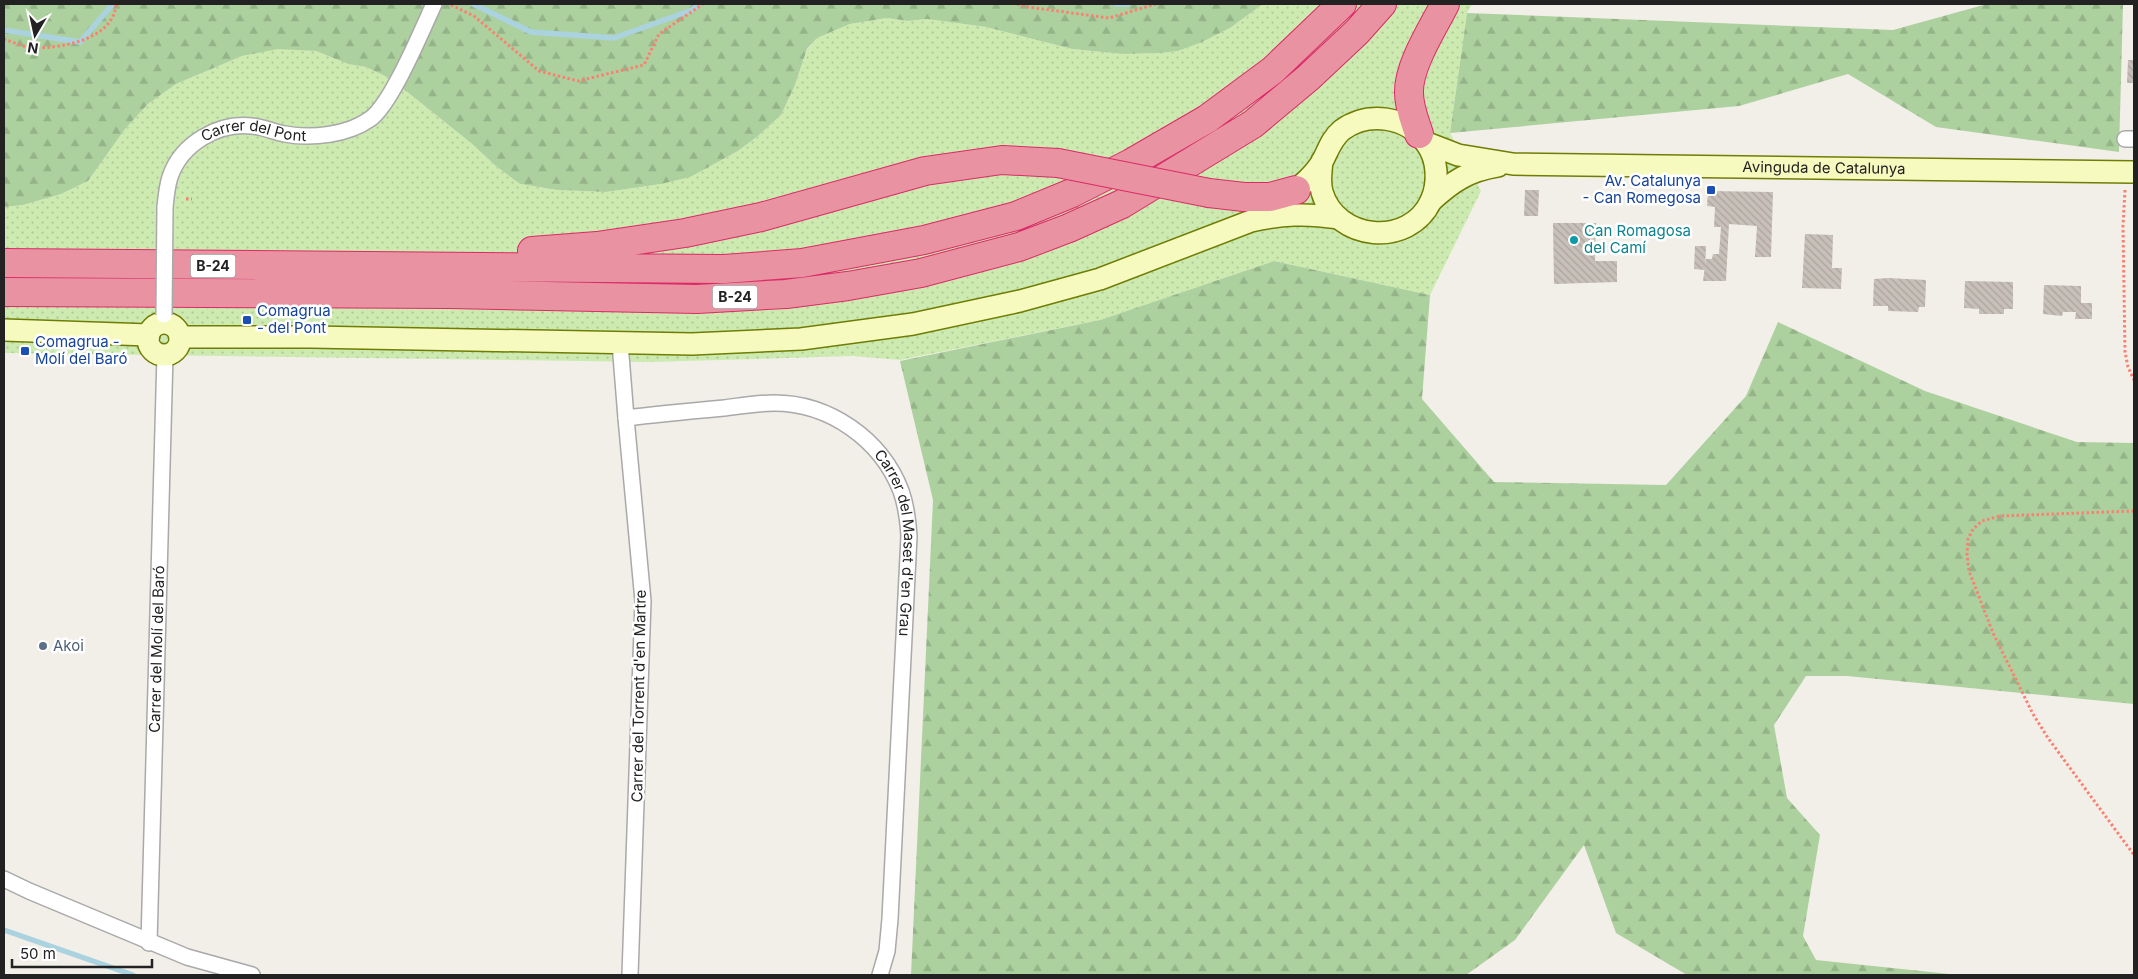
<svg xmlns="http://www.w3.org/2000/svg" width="2138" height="979" font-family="Inter,sans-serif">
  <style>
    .grass { fill: url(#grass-dots) }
    .forest { fill: url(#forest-firs) }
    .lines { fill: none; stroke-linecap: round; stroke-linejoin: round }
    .stream { stroke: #aad3df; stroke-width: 5.5 }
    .building { fill: url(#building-back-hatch) }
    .street-casing { stroke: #a9a9a9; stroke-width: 18 }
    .secondary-casing { stroke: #707d05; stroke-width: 24 }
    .highway-casing { stroke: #dc2a67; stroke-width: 30 }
    .path { stroke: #fa8072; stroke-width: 3; stroke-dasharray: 2.5 2.5; stroke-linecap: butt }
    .street { stroke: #fff; stroke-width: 15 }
    .secondary { stroke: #f7fabf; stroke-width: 21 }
    .highway { stroke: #e892a2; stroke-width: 28 }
    .street-bridge-casing { stroke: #a9a9a9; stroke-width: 18; stroke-linecap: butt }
    .highway-bridge-casing { stroke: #dc2a67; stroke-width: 30; stroke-linecap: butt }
    .street-bridge { stroke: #fff; stroke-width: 15 }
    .highway-bridge { stroke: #e892a2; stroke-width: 28 }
    .transit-dot { fill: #1a4fb4; stroke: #fff; stroke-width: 2 }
    .culture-dot { fill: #0f9aa8; stroke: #fff; stroke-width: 2 }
    .service-dot { fill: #5c6f8a; stroke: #fff; stroke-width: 2 }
    .labels { text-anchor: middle; stroke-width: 5; stroke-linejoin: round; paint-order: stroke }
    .shield { fill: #fff; stroke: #646464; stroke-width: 1 }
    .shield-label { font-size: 14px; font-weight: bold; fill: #222 }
    .street-label { font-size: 15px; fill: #222; stroke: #fff }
    .transit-label { font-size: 15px; fill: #164399; stroke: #fff; text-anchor: start }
    .culture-label { font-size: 15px; fill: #0d838f; stroke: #fff; text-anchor: start }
    .service-label { font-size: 15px; fill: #4e5e75; stroke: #fff; text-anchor: start }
  </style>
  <defs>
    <pattern id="grass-dots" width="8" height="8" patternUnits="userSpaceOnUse" patternTransform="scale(1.25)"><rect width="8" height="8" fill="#cdebb0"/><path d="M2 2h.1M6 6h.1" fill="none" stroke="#b0c997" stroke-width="1.8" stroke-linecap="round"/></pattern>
    <pattern id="forest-firs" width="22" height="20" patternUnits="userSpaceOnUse" patternTransform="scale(1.25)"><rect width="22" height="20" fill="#add19e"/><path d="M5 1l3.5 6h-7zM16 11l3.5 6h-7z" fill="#95b388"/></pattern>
    <pattern id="building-back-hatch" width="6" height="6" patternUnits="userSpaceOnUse" patternTransform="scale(1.25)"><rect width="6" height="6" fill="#c7bfb8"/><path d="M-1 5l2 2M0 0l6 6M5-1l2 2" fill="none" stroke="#aba49e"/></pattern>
  </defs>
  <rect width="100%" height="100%" fill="#f2efe9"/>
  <!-- grass -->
  <path class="grass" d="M1263,4H1472L1467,13L1450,133L1481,191L1430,295L1274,261L1100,320L900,360L853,356L650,362L4,353V207L23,205L61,194L88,181L125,129L148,104L176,84L242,56L278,48L316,51L348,64L366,67L391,79L471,143L497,167L520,184L557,190L606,192L661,184L717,162L738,151L758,136L781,115L795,85L807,50L817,38L850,24L887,18L908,21L927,19L986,27L1072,49L1122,54L1161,53L1178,51L1200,43L1230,28Z"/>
  <!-- forest -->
  <path class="forest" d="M4,4H1263L1230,28L1200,43L1178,51L1161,53L1122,54L1072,49L986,27L927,19L908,21L887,18L850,24L817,38L807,49L795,85L781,115L758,136L738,151L690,177L661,184L606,192L557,190L520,184L497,167L471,143L391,79L366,67L348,64L316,51L278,49L242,56L176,84L148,104L125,129L88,181L61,194L23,205L4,207Z
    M1987,4H2123L2119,152L1936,127L1848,74L1739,106L1450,133L1467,13L1893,30Z
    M1274,261L1430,295L1422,399L1494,482L1666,485L1746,396L1778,322L1925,391L2077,442L2134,443V704L1847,676H1806L1774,725L1787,798L1820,835L1803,936L1816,960L1959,975H1687L1616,933L1584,845L1515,940L1466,975H911L933,500L900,361L1100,320Z"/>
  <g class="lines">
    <!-- stream -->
    <path class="stream" d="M473,4L531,32L614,38L692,10L699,4
      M1116,4H1128
      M4,30L80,42L113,4
      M4,930L133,975"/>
  </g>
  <!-- building -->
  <path class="building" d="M2128,60H2134V83H2127Z
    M1525,190H1539L1538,216H1524Z
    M1708,191L1773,192L1771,257H1755L1757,226L1729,224L1726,281H1703L1706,259H1712L1713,254H1719L1721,227H1714L1715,207L1707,206Z
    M1553,223H1596L1595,261H1617V282L1554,284Z
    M1805,234L1833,235L1832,268H1842L1841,289L1802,288Z
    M1695,246H1706L1705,270L1694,269Z
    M1888,278L1926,280L1925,307H1919L1918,312L1888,311V306H1873L1874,279Z
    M1965,281L2013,282V309H2004V314H1979V309L1964,308Z
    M2044,285L2081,286V303H2092V319H2075L2076,312H2063L2062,316L2043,314Z"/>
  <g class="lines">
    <defs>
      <g id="street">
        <path d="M2125,139H2134"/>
        <path id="s1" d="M165,207C166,197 167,186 170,177C181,144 218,122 252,126C263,127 274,132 285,134C311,139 348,135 370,119C391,105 422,30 434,4"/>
        <path id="s2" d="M620,343L626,418C658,414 691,411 724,408C740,406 757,403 774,403C829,403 881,439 901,491C906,505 908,520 909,536L890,919L887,951L880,975"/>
        <path d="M626,418L643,601L630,975"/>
        <path d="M4,879L29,891L187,957L252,975"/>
        <path id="s3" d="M149,943L165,355"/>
      </g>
      <g id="secondary">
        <path id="s4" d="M1427,143L1458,155L1513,164L2134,172"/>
        <path d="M1285,199C1298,188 1313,177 1322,162C1328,151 1331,139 1342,130C1368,111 1407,116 1426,143C1438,159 1439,183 1431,201C1409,248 1336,241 1322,192C1319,181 1321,172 1322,161"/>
        <path d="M1431,201C1453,181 1468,171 1498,166"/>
        <circle cx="164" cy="339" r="16"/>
        <path d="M4,330L149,335"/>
        <path d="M180,337H311L692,344L801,339L913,324L1020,301L1100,279L1251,221C1283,214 1306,213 1338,218"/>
      </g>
      <path id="highway" d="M1419,134C1415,121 1409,108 1409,93C1408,66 1433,28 1445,4
        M1209,193L1244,197H1270L1296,190
        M532,251L597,246L685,233L761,217L925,171L1002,160L1058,163
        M4,263L724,269L802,263L924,240L1016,216L1072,193L1131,163L1207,119L1273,70L1342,4
        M4,292L449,294L697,299L786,294L848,286L921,273L1019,247L1069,228L1122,204L1253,124L1308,78L1357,32L1382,4"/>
    </defs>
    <!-- street casing -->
    <use href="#street" class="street-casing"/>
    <!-- secondary casing -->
    <use href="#secondary" class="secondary-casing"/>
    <!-- highway casing -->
    <use href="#highway" class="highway-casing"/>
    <!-- path -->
    <path class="path" d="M1017,4L1028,7L1109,18L1156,4
      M451,5L474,16L539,71L578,81L644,65L659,34L703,4
      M4,39C13,42 25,48 34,48C63,48 114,39 116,4
      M2125,190L2123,226L2125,352L2128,367L2134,380
      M186,199H192
      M2134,511L2000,516L1982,521L1973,529L1968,539L1967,554L1969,571L1993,633L2033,714L2048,738L2134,855"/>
    <!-- street -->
    <use href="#street" class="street"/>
    <!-- secondary -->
    <use href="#secondary" class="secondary"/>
    <!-- highway -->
    <use href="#highway" class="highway"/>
    <defs>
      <path id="street-bridge" d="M164,315L165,207"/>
      <path id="highway-bridge" d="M1058,163L1209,193"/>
    </defs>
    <!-- street-bridge casing -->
    <use href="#street-bridge" class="street-bridge-casing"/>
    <!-- highway-bridge casing -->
    <use href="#highway-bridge" class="highway-bridge-casing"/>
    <!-- street-bridge -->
    <use href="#street-bridge" class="street-bridge"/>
    <!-- highway-bridge -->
    <use href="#highway-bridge" class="highway-bridge"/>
  </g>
  <!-- markers -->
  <g class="transit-dot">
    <rect x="1706" y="185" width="10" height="10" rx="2.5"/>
    <rect x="242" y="315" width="10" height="10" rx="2.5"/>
    <rect x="20" y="346" width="10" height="10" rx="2.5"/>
  </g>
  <circle class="culture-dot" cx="1574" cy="240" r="5"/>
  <circle class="service-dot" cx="43" cy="646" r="5"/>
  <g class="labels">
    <!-- shield labels -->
    <g class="shield">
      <rect x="190.5" y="254.5" width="45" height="23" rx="4"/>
      <rect x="712.5" y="285.5" width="45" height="23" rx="4"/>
    </g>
    <g class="shield-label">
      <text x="213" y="271">B-24</text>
      <text x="735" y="302">B-24</text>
    </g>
    <!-- street labels -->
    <g class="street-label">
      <text dy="5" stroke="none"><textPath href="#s1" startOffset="136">Carrer del Pont</textPath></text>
      <text dy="5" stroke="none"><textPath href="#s4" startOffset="400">Avinguda de Catalunya</textPath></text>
      <text dy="5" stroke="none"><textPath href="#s2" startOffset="438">Carrer del Maset d'en Grau</textPath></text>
      <text dy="5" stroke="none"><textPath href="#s3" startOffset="294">Carrer del Molí del Baró</textPath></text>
      <text transform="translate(639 696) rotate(-89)" y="5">Carrer del Torrent d'en Martre</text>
    </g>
    <!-- transit labels -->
    <g class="transit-label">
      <text x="1701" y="186" text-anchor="end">Av. Catalunya<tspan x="1701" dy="17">- Can Romegosa</tspan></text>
      <text x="257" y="316">Comagrua<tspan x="257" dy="17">- del Pont</tspan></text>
      <text x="35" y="347">Comagrua -<tspan x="35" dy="17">Molí del Baró</tspan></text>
    </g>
    <!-- culture labels -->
    <g class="culture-label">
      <text x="1584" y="236">Can Romagosa<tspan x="1584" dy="17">del Camí</tspan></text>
    </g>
    <!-- service labels -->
    <g class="service-label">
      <text x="53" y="651">Akoi</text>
    </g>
  </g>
  <!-- border -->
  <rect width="2138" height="979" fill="none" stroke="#222222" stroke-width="10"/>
  <!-- north arrow -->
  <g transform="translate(35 35) rotate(189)" stroke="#ffffff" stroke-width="4" paint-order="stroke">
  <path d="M0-4L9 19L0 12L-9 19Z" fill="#222222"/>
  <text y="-8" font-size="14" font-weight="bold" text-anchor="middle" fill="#222222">N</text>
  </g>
  <!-- scale -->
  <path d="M12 959v8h140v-8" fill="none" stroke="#222222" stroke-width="2.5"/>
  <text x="20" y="959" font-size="15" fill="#222222" stroke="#ffffff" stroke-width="4" paint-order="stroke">50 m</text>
</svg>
